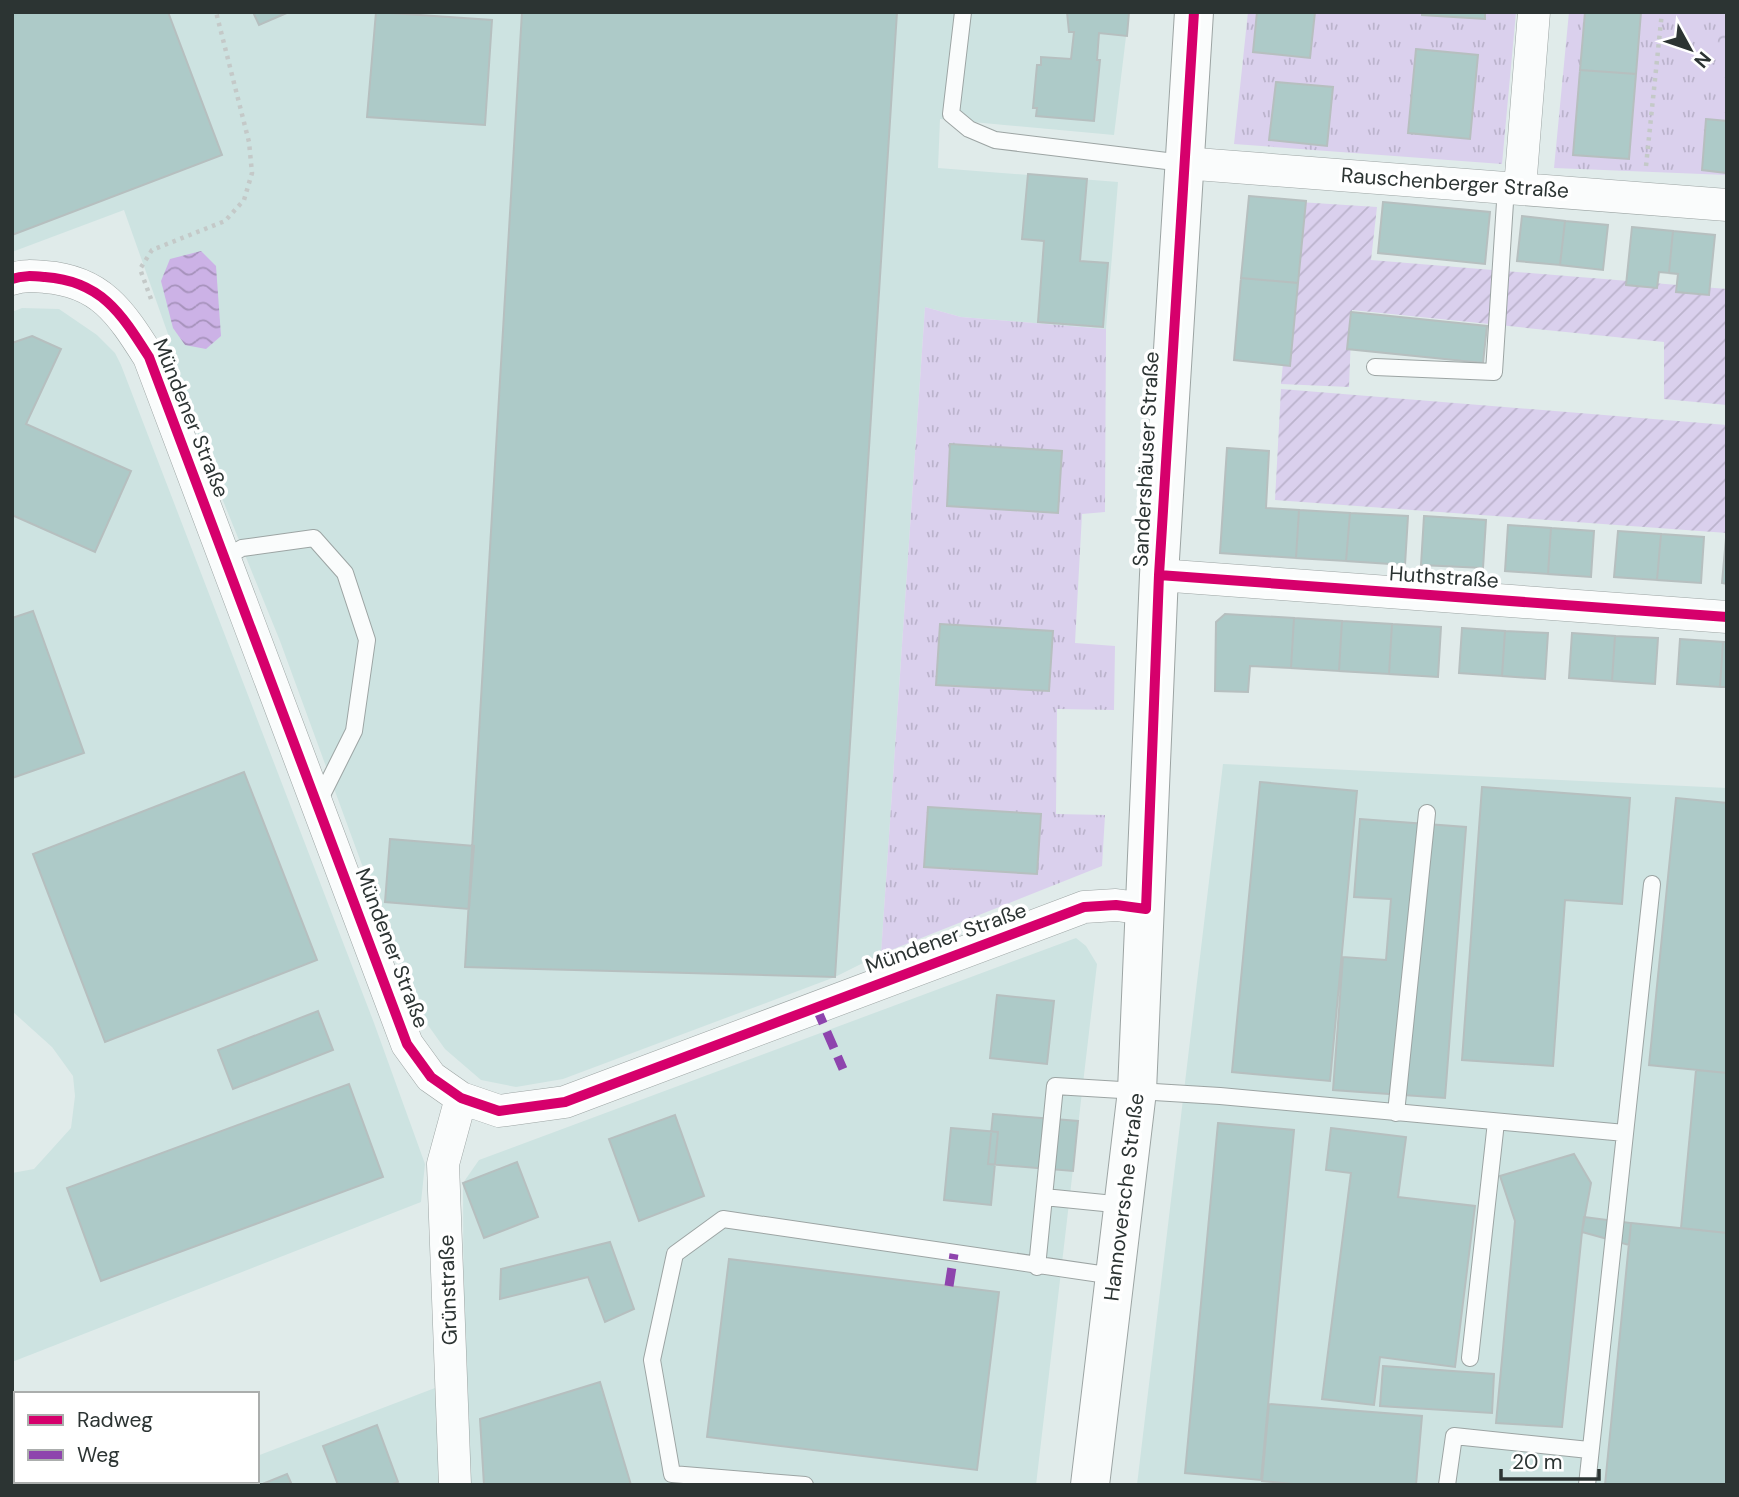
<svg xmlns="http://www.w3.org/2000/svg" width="1739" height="1497" font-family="'DM Sans',sans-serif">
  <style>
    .built { fill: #cde3e1 }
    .grass { fill: url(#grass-tufts) }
    .park { fill: url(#park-crowns) }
    .garden { fill: url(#garden-furrows) }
    .water { fill: url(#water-waves) }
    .building { fill: #adcac8; stroke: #b6bfbf; stroke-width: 2 }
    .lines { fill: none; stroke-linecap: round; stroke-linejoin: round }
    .service-casing { stroke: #9ca4a3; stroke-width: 18 }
    .minor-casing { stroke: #9ca4a3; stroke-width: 33 }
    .secondary-casing { stroke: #9ca4a3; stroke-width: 40 }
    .path { stroke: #c4c9c8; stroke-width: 4.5; stroke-dasharray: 3.5 5; stroke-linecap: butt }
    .service { stroke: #fafcfc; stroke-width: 16 }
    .minor { stroke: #fafcfc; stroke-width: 32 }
    .secondary { stroke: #fafcfc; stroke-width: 38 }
    .quiet { stroke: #8e44ad; stroke-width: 9; stroke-dasharray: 18 9; stroke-linecap: butt }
    .cycleway-casing { stroke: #fff; stroke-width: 15 }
    .cycleway { stroke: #d6006c; stroke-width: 10 }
    .labels { text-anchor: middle; stroke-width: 7; stroke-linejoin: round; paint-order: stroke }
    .street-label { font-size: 21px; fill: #2c3433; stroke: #fff }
  </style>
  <defs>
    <pattern id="grass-tufts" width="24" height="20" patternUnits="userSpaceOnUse" patternTransform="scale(1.75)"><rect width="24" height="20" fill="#dad0ed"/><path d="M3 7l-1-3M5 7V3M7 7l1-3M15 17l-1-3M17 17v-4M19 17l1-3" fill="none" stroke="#bbb3cc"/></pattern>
    <pattern id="park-crowns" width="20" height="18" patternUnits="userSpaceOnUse" patternTransform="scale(1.75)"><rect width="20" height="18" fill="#dad0ed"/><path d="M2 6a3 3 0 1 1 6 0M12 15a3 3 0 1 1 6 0" fill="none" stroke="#bbb3cc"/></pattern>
    <pattern id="garden-furrows" width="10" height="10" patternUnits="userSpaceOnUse" patternTransform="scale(1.75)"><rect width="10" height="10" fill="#dad0ed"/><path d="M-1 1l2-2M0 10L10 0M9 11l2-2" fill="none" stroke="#bbb3cc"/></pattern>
    <pattern id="water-waves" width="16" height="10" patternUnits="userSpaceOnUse" patternTransform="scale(1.75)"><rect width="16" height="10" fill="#ccb2e6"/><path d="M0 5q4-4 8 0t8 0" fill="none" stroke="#a692bb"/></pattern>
  </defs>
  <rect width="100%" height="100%" fill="#e0ebea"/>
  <!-- built -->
  <path class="built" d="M12,12H1129L1114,135L940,119L938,168L1118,182L1106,329L961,317L925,307L881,954L835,977L563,1079L516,1087L481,1080L445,1049L420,1014L365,873L280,641L213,476L165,343L168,334L124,210L12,252Z
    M22,308L59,309L97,335L115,353L121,365L374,1023L425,1164L421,1202L12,1362V1173L34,1169L71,1128L75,1096L73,1076L52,1047L12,1011V312Z
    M1223,764L1727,788V1485H1137Z
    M1076,938L1086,946L1097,964L1036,1485H181L190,1481H257V1456L435,1388L464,1396L463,1183L479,1160Z"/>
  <!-- grass -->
  <path class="grass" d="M1248,12H1516L1502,164L1234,144Z
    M1569,12H1727V175L1554,168Z
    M925,307L961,317L1106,329L1105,512L1082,514L1075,643L1115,646L1114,710L1057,709L1056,814L1105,815L1102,866L881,954Z"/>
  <!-- park -->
  <path class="park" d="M1720,12H1727V58L1716,56Z"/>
  <!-- garden -->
  <path class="garden" d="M1299,202L1377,207L1371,260L1727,289V405L1664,399V342L1352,310L1349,387L1281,384Z
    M1281,389L1727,425V533L1275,500Z"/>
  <!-- water -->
  <path class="water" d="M201,251L216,266L221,336L206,349L185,345L173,328L161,281L170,259Z"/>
  <!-- building -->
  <path class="building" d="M12,12H168L222,155L12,235Z
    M253,12H289L259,25Z
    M376,12L492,20L485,125L367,117Z
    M522,12H897L835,977L465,967Z
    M1067,12H1129L1127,36L1099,33L1097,60H1100L1094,121L1036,116L1037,108H1033L1037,65H1041V57L1071,59L1074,32H1069Z
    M1257,12H1315L1310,58L1253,52Z
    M1422,12H1485V19L1422,15Z
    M1585,12H1641L1636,74L1580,70Z
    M1416,49L1478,55L1470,139L1408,133Z
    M1580,70L1636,74L1629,159L1573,155Z
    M1276,82L1333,87L1327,146L1269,140Z
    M1706,119L1727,121V173L1702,170Z
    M1028,174L1087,179L1080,261L1108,263L1103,327L1038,322L1044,241L1022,239Z
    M1249,196L1306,201L1298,283L1241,278Z
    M1383,202L1490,212L1485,264L1378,253Z
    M1522,216L1565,221L1560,265L1517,261Z
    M1565,221L1608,225L1603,270L1560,265Z
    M1632,227L1673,231L1669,273L1659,272L1657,288L1626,285Z
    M1673,231L1715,235L1709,295L1676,292L1678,274L1669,273Z
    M1241,278L1298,283L1290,366L1234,360Z
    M1351,312L1487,326L1483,363L1347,349Z
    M32,336L61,349L26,424L131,471L95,552L12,515V343Z
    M950,444L1062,451L1058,513L947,506Z
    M1227,448L1269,451L1266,508L1299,510L1296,558L1220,553Z
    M1299,510L1350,513L1346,561L1296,558Z
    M1350,513L1408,516L1405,565L1346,561Z
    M1424,516L1486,520L1483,568L1421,565Z
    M1508,525L1551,528L1548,574L1505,571Z
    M1551,528L1594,531L1591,577L1548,574Z
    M1618,531L1661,534L1657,580L1614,577Z
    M1661,534L1704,537L1701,583L1657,580Z
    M1726,538H1727V584L1722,583Z
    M33,611L84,753L12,778V618Z
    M1225,614L1294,618L1291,668L1250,666L1248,692L1215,691L1216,622Z
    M1294,618L1342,621L1339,671L1291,668Z
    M1342,621L1392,624L1389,674L1339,671Z
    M940,624L1053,631L1049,691L936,685Z
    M1392,624L1441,627L1438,677L1389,674Z
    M1462,628L1505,631L1502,676L1459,673Z
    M1505,631L1548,633L1545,679L1502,676Z
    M1572,633L1615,636L1612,681L1569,678Z
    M1615,636L1658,638L1655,684L1612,681Z
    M1680,639L1723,642L1720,687L1677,684Z
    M1723,642H1727V687H1720Z
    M244,772L317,960L105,1042L33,854Z
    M1260,782L1357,791L1330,1081L1232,1072Z
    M1482,787L1630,798L1622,904L1565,900L1553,1066L1462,1060Z
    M1676,798L1727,803V1073L1649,1065Z
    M928,807L1041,814L1037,874L924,867Z
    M1360,819L1466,827L1445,1098L1333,1090L1343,957L1386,960L1391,899L1354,897Z
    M390,839L474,846L469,909L385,902Z
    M997,995L1054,1001L1047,1064L990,1058Z
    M318,1011L333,1050L233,1089L218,1050Z
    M1696,1070L1727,1073V1233L1681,1228Z
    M349,1084L383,1177L101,1281L67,1188Z
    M993,1114L1078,1121L1073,1171L988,1164Z
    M675,1115L704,1196L639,1221L609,1139Z
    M1218,1123L1294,1130L1261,1480L1185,1473Z
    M951,1128L998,1132L991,1205L944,1200Z
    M1331,1128L1406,1137L1398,1197L1475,1206L1455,1367L1380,1357L1374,1405L1322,1399L1351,1173L1326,1170Z
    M1574,1154L1591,1183L1582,1232L1562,1427L1496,1423L1515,1221L1500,1176Z
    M517,1162L538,1217L484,1238L463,1183Z
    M1584,1217L1631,1223L1629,1245L1582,1232Z
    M1631,1223L1727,1233V1485H1605Z
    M610,1242L634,1309L605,1322L588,1277L500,1299L501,1269Z
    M729,1259L999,1292L977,1470L707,1437Z
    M1383,1366L1494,1374L1492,1413L1380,1406Z
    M600,1382L631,1485H484L480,1419Z
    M1269,1404L1422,1416L1416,1485H1303L1262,1481Z
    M377,1425L398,1482L390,1485H338L323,1446Z
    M287,1474L292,1485H260Z"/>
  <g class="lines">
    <defs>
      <path id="service" d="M963,12L951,114L969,129L995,140L1183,163
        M1375,367L1494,372L1506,187
        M226,557L242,548L314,538L345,573L367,640L354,731L318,803
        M1396,1113L1427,813
        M1044,1197L1124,1205
        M1037,1267L1055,1086L1220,1096L1625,1133
        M1470,1358L1496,1122
        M805,1485L672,1474L652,1360L675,1254L723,1219L1114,1276
        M1447,1485L1454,1436L1589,1450
        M1587,1485L1652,884"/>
      <path id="minor" d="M1183,163L1727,205
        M1520,188L1534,12
        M12,279C23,275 33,276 45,277C101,281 121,313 149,357L407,1044L431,1077L461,1098L499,1111L565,1102L1084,907L1116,905L1146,909
        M1159,575L1727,617
        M455,1485L443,1164L461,1098"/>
      <path id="secondary" d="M1090,1485L1137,1091L1159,575L1194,12"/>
    </defs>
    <!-- service casing -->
    <use href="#service" class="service-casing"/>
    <!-- minor casing -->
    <use href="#minor" class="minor-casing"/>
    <!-- secondary casing -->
    <use href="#secondary" class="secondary-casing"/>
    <!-- path -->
    <path class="path" d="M1646,166L1662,12
      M151,299L140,269L152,250L225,221L244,200L252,173L249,142L216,12"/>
    <!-- service -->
    <use href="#service" class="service"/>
    <!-- minor -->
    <use href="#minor" class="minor"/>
    <!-- secondary -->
    <use href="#secondary" class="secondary"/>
    <!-- quiet -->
    <path class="quiet" d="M816,1007L843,1069
      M949,1286L954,1254"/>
    <defs>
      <path id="cycleway" d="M12,279C23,275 33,276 45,277C101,281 121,313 149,357L407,1044L431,1077L461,1098L499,1111L565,1102L1084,907L1116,905L1146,909L1159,575L1194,12
        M1159,575L1727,617"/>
    </defs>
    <!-- cycleway casing -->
    <use href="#cycleway" class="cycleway-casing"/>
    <!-- cycleway -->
    <use href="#cycleway" class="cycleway"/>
  </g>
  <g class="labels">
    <!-- street labels -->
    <g class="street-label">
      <text transform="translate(1455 183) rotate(4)" y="7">Rauschenberger Straße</text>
      <text transform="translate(191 418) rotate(68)" y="7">Mündener Straße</text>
      <text transform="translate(1146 459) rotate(-87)" y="7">Sandershäuser Straße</text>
      <text transform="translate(1444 577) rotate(4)" y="7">Huthstraße</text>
      <text transform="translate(946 938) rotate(-20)" y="7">Mündener Straße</text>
      <text transform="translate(392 948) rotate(69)" y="7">Mündener Straße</text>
      <text transform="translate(1124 1197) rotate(-83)" y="7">Hannoversche Straße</text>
      <text transform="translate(448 1290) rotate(-92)" y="7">Grünstraße</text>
    </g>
  </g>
  <!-- border -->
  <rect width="1739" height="1497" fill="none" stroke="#2c3433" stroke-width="28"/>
  <!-- legend -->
  <rect x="14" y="1392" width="245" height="91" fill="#ffffff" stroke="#abaead" stroke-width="2"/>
  <rect x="28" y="1415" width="35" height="10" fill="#d6006c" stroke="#abaead" stroke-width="2"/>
  <text x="77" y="1427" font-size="21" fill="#2c3433">Radweg</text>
  <rect x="28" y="1450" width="35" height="10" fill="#8e44ad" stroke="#abaead" stroke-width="2"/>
  <text x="77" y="1462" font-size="21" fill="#2c3433">Weg</text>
  <!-- north arrow -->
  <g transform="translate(1690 49) rotate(130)" stroke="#ffffff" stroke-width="5" paint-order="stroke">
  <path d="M0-5L12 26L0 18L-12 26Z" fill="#2c3433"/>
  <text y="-10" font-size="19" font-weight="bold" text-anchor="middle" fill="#2c3433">N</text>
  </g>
  <!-- scale -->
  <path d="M1501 1469v10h98v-10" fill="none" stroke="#2c3433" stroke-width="3.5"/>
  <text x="1512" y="1469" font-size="21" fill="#2c3433" stroke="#ffffff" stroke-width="5" paint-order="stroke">20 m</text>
</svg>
